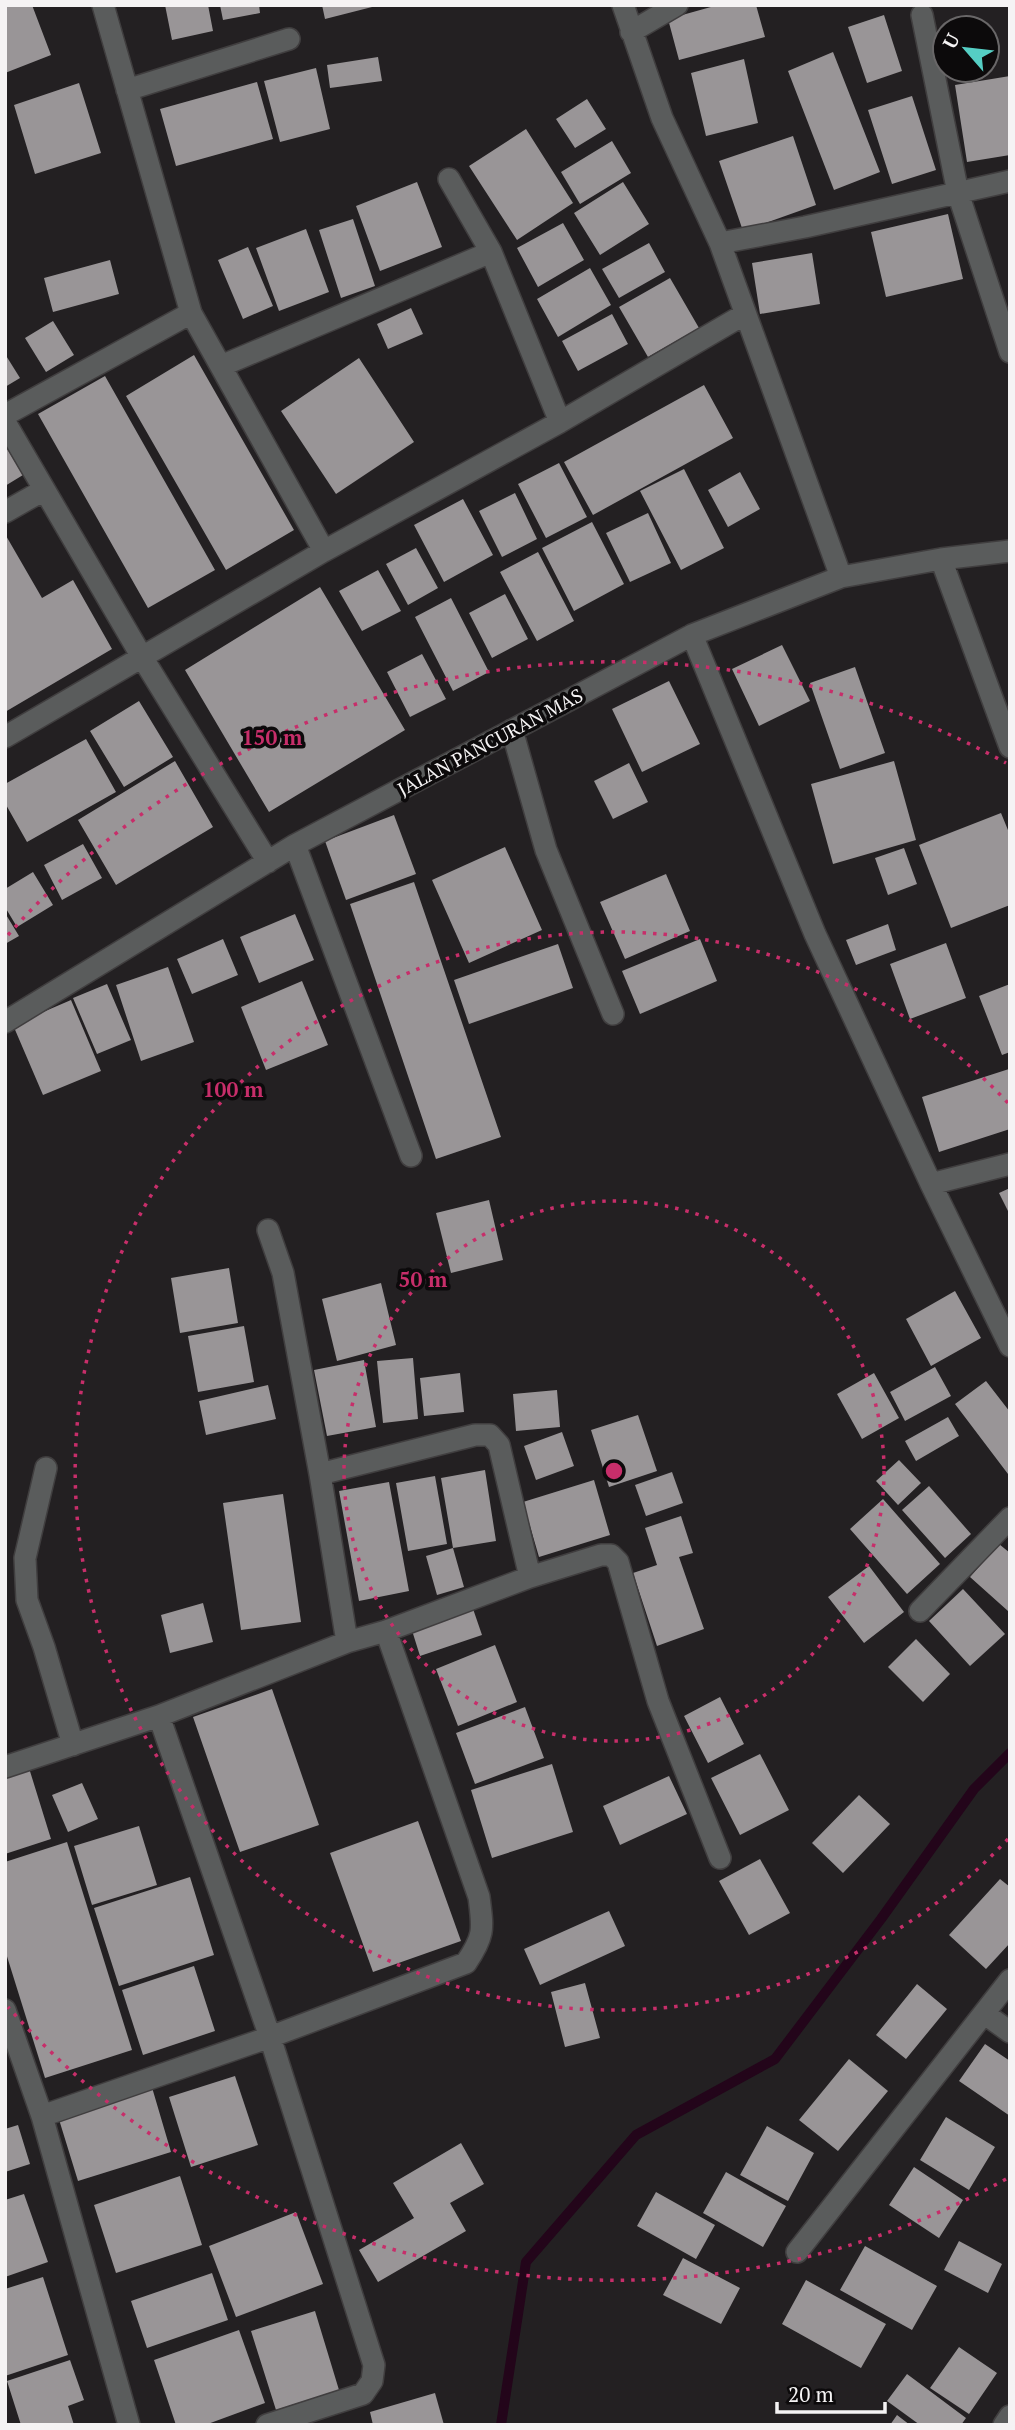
<svg xmlns="http://www.w3.org/2000/svg" width="1015" height="2430" font-family="'PT Serif',serif">
  <style>
    .lines { fill: none; stroke-linecap: round; stroke-linejoin: round }
    .stream { stroke: #23051a; stroke-width: 10 }
    .building { fill: #999597 }
    .minor-casing { stroke: #403e3f; stroke-width: 24 }
    .minor { stroke: #5a5c5c; stroke-width: 21 }
    .ring { fill: none; stroke: #c72e6a; stroke-width: 3.5; stroke-dasharray: 3.5 7 }
    .labels { text-anchor: middle; stroke-width: 7; stroke-linejoin: round; paint-order: stroke }
    .street-label { font-size: 19px; fill: #f5f3f4; stroke: #0c0a0b }
    .centre { fill: #c72e6a; stroke: #0c0a0b; stroke-width: 3.5 }
    .ring-label { font-size: 21px; text-anchor: middle; font-weight: bold; fill: #c72e6a; stroke: #0c0a0b; stroke-width: 7; stroke-linejoin: round; paint-order: stroke }
  </style>
  <rect width="100%" height="100%" fill="#232022"/>
  <g class="lines">
    <!-- stream -->
    <path class="stream" d="M501,2425L526,2262L636,2135L775,2059L881,1919L974,1789L1010,1753"/>
  </g>
  <!-- building -->
  <path class="building" d="M5,5H32L51,55L5,73Z
    M165,5H208L213,31L172,40Z
    M220,5H259L260,13L223,20Z
    M322,5H376V6L325,19Z
    M718,5H756L765,37L679,60L668,19Z
    M884,15L902,71L867,83L848,27Z
    M833,52L880,172L834,190L788,71Z
    M378,57L382,81L330,88L327,65Z
    M744,59L758,123L706,136L691,73Z
    M316,68L330,129L280,142L264,81Z
    M1010,76V155L967,162L955,85Z
    M257,82L273,139L176,166L160,109Z
    M79,83L101,153L35,174L14,105Z
    M912,96L936,170L892,184L868,110Z
    M587,99L606,129L575,148L556,119Z
    M526,129L573,203L517,240L469,166Z
    M793,136L816,205L743,231L719,161Z
    M612,141L631,173L580,204L561,172Z
    M417,182L442,247L380,271L356,206Z
    M623,182L649,224L600,255L574,213Z
    M948,214L963,279L886,297L871,232Z
    M353,219L375,286L341,298L319,230Z
    M563,223L584,260L538,287L517,248Z
    M306,229L329,292L279,311L256,248Z
    M649,243L665,272L619,298L602,269Z
    M248,247L273,306L243,319L218,260Z
    M812,253L820,304L760,314L752,263Z
    M110,260L119,294L53,312L44,278Z
    M590,268L611,305L558,337L537,299Z
    M670,278L699,328L648,357L619,307Z
    M411,308L423,334L388,349L377,324Z
    M612,314L628,344L578,371L562,341Z
    M53,321L74,355L46,372L25,338Z
    M5,354L20,378L5,387Z
    M194,355L294,530L226,570L126,396Z
    M359,358L414,442L336,494L281,411Z
    M105,376L215,570L148,608L38,414Z
    M704,385L733,438L593,515L564,462Z
    M5,445L23,475L5,486Z
    M559,463L587,517L546,538L518,484Z
    M684,469L724,548L681,570L640,491Z
    M740,472L760,509L728,527L708,490Z
    M515,493L537,539L502,557L479,511Z
    M463,499L493,555L444,582L414,525Z
    M648,513L671,563L630,582L606,533Z
    M592,522L624,584L574,611L542,548Z
    M5,534L42,598L73,580L112,649L5,712Z
    M416,548L438,588L408,605L386,564Z
    M538,552L574,621L537,641L500,572Z
    M378,570L401,611L362,631L339,591Z
    M320,587L405,730L269,812L185,670Z
    M505,594L528,639L492,658L469,613Z
    M451,598L489,672L453,691L415,617Z
    M782,645L810,701L759,726L732,669Z
    M422,654L446,699L410,717L387,672Z
    M855,667L885,753L840,769L810,683Z
    M669,681L700,744L642,772L612,709Z
    M139,701L173,757L124,787L90,731Z
    M86,739L116,792L27,842L5,803V784Z
    M175,761L213,827L116,885L78,820Z
    M894,761L916,840L833,864L811,784Z
    M629,763L648,802L613,819L594,781Z
    M1001,813L1010,835V905L951,928L919,845Z
    M394,815L416,874L346,900L325,841Z
    M83,844L102,878L62,900L44,865Z
    M505,847L542,930L469,963L432,880Z
    M904,848L917,884L888,895L875,858Z
    M33,872L53,905L17,927L5,907V889Z
    M666,874L690,931L625,959L600,902Z
    M414,882L501,1137L436,1159L350,904Z
    M5,913L19,936L5,944Z
    M295,914L314,960L259,983L240,937Z
    M888,924L896,950L856,965L846,940Z
    M223,939L238,975L192,994L177,959Z
    M700,939L717,981L640,1014L622,971Z
    M946,943L966,998L910,1019L890,964Z
    M558,944L573,988L469,1024L454,980Z
    M168,967L194,1042L141,1061L116,985Z
    M302,981L328,1045L266,1070L241,1007Z
    M107,984L131,1040L97,1054L73,998Z
    M1010,984V1052L1002,1055L979,996Z
    M71,1000L101,1071L43,1095L13,1025Z
    M1009,1069L1010,1129L939,1152L922,1097Z
    M1010,1188V1215L999,1193Z
    M489,1200L503,1260L451,1273L436,1213Z
    M229,1268L238,1323L180,1333L171,1278Z
    M381,1283L396,1345L337,1361L322,1299Z
    M955,1291L981,1338L931,1366L906,1319Z
    M244,1326L254,1382L198,1392L188,1336Z
    M413,1358L418,1419L383,1423L377,1361Z
    M364,1360L376,1427L327,1436L314,1370Z
    M935,1367L951,1396L905,1421L890,1392Z
    M460,1373L464,1412L424,1416L420,1378Z
    M874,1373L899,1418L862,1439L837,1394Z
    M986,1381L1010,1412V1473L1008,1474L955,1404Z
    M268,1385L276,1419L206,1435L199,1401Z
    M557,1390L560,1427L516,1431L513,1394Z
    M638,1415L657,1471L609,1487L591,1430Z
    M948,1417L959,1436L916,1461L905,1441Z
    M562,1432L574,1466L536,1480L524,1446Z
    M899,1460L921,1483L898,1505L876,1481Z
    M485,1470L496,1541L453,1548L464,1587L437,1595L426,1556L453,1548L441,1478Z
    M672,1472L683,1503L646,1516L635,1485Z
    M435,1476L447,1544L408,1551L396,1483Z
    M594,1480L610,1535L539,1557L523,1502Z
    M389,1482L409,1591L359,1601L339,1491Z
    M929,1486L971,1534L945,1558L902,1510Z
    M283,1494L301,1622L241,1630L223,1503Z
    M883,1499L940,1564L907,1594L850,1529Z
    M681,1516L693,1553L679,1557L704,1629L657,1646L633,1573L657,1565L645,1528Z
    M999,1544L1010,1553V1609L1008,1611L970,1577Z
    M869,1566L904,1612L864,1643L828,1597Z
    M963,1589L1005,1634L970,1666L929,1621Z
    M203,1603L213,1642L170,1653L161,1615Z
    M471,1603L482,1635L420,1656L410,1624Z
    M916,1639L950,1674L923,1702L888,1667Z
    M495,1645L517,1702L458,1726L436,1669Z
    M272,1689L319,1825L240,1852L193,1717Z
    M720,1697L744,1744L708,1763L684,1716Z
    M525,1707L544,1758L475,1784L456,1733Z
    M760,1754L789,1810L740,1835L711,1778Z
    M552,1764L573,1832L492,1858L471,1790Z
    M29,1768L51,1839L5,1854V1775Z
    M669,1776L687,1814L620,1845L603,1806Z
    M82,1783L98,1819L68,1832L52,1795Z
    M859,1795L890,1824L843,1873L812,1843Z
    M418,1821L461,1941L373,1972L330,1853Z
    M139,1826L157,1885L92,1905L74,1846Z
    M67,1842L132,2050L45,2078L5,1950V1862Z
    M760,1859L790,1913L749,1935L719,1881Z
    M190,1877L214,1955L119,1986L94,1908Z
    M1000,1879L1010,1887V1943L986,1969L949,1935Z
    M609,1911L625,1946L540,1985L524,1949Z
    M194,1966L215,2031L143,2055L122,1990Z
    M585,1983L600,2038L565,2047L551,1992Z
    M917,1984L947,2009L906,2059L876,2035Z
    M985,2044L1010,2061V2116L959,2081Z
    M849,2059L888,2091L838,2151L799,2120Z
    M235,2076L258,2145L191,2167L169,2097Z
    M151,2084L171,2152L78,2181L57,2113Z
    M946,2117L995,2147L969,2190L920,2160Z
    M18,2125L30,2164L5,2172V2129Z
    M767,2126L814,2153L788,2201L740,2175Z
    M461,2143L484,2184L450,2203L466,2231L378,2282L359,2250L414,2218L393,2183Z
    M914,2167L963,2200L939,2238L889,2205Z
    M726,2172L786,2206L763,2247L703,2213Z
    M180,2176L202,2245L116,2273L94,2205Z
    M656,2192L715,2225L696,2259L637,2226Z
    M24,2194L48,2262L5,2277V2200Z
    M296,2212L323,2284L236,2317L209,2246Z
    M959,2241L1002,2264L988,2293L944,2270Z
    M865,2246L937,2286L912,2330L840,2290Z
    M683,2258L740,2288L721,2324L663,2295Z
    M212,2273L228,2320L147,2348L131,2301Z
    M43,2277L68,2355L5,2376V2289Z
    M806,2280L886,2324L861,2368L782,2324Z
    M315,2311L339,2390L276,2410L251,2331Z
    M239,2330L265,2403L205,2425H176L154,2360Z
    M959,2347L997,2373L969,2414L930,2388Z
    M70,2360L84,2400L68,2406L74,2425H21L7,2381Z
    M907,2374L966,2418L961,2425H920L887,2401Z
    M435,2393L444,2425H373L370,2412Z
    M897,2415L910,2425H890Z"/>
  <g class="lines">
    <defs>
      <path id="minor" d="M103,5L191,313L324,551
        M623,5L662,118L720,243L841,577
        M922,15L958,193L1010,352
        M631,32L677,5
        M127,90L289,39
        M449,179L491,252L560,422
        M720,243L805,227L1010,181
        M221,366L491,252
        M5,415L191,313
        M5,422L142,657L268,862
        M5,512L44,490
        M941,559L1010,747
        M692,635L815,934L931,1184L1010,1346
        M512,730L546,850L613,1014
        M5,737L324,551L560,422L745,314
        M295,845L411,1156
        M5,1022L295,845L692,635L841,577L941,559L1010,551
        M931,1184L1010,1164
        M268,1230L283,1273L320,1474L347,1642
        M46,1468L25,1558L27,1600L44,1647L73,1745
        M320,1474L475,1435H490L499,1445L530,1577
        M920,1611L1010,1518
        M159,1716L270,2037L374,2365L372,2381L363,2394L267,2425
        M5,1767L159,1716L347,1642L386,1631L530,1577L601,1555H611L618,1562L658,1701L720,1858
        M5,2010L42,2116L129,2425
        M985,2014L1010,2032
        M42,2116L270,2037L466,1963C485,1935 483,1929 479,1897L386,1631
        M797,2252L1010,1980
        M1004,2425L1010,2416"/>
    </defs>
    <!-- minor casing -->
    <use href="#minor" class="minor-casing"/>
    <!-- minor -->
    <use href="#minor" class="minor"/>
  </g>
  <!-- distance rings -->
  <g class="ring">
    <circle cx="614" cy="1471" r="270"/>
    <path d="M1008 1839A539 539 0 1 1 1008 1103"/>
    <path d="M1006 2179A809 809 0 0 1 8 2007M8 935A809 809 0 0 1 1006 763"/>
  </g>
  <g class="labels">
    <!-- street labels -->
    <g class="street-label">
      <text transform="translate(490 742) rotate(-28)" y="7">JALAN PANCURAN MAS</text>
    </g>
  </g>
  <circle cx="614" cy="1471" r="10" class="centre"/>
  <g class="ring-label">
    <text x="272" y="745">150 m</text>
    <text x="233" y="1097">100 m</text>
    <text x="423" y="1287">50 m</text>
  </g>
  <!-- border -->
  <rect width="1015" height="2430" fill="none" stroke="#f5f3f4" stroke-width="14"/>
  <!-- north arrow -->
  <g transform="translate(966 49) rotate(298)"><circle r="33" fill="#0c0a0b" stroke="#696768" stroke-width="2"/>
  <path d="M0-5L12 26L0 18L-12 26Z" fill="#55cec4"/>
  <text y="-10" font-size="19" font-weight="bold" text-anchor="middle" fill="#f5f3f4">U</text>
  </g>
  <!-- scale -->
  <path d="M777 2402v10h108v-10" fill="none" stroke="#f5f3f4" stroke-width="3.5"/>
  <text x="788" y="2402" font-size="21" fill="#f5f3f4" stroke="#0c0a0b" stroke-width="5" paint-order="stroke">20 m</text>
</svg>
